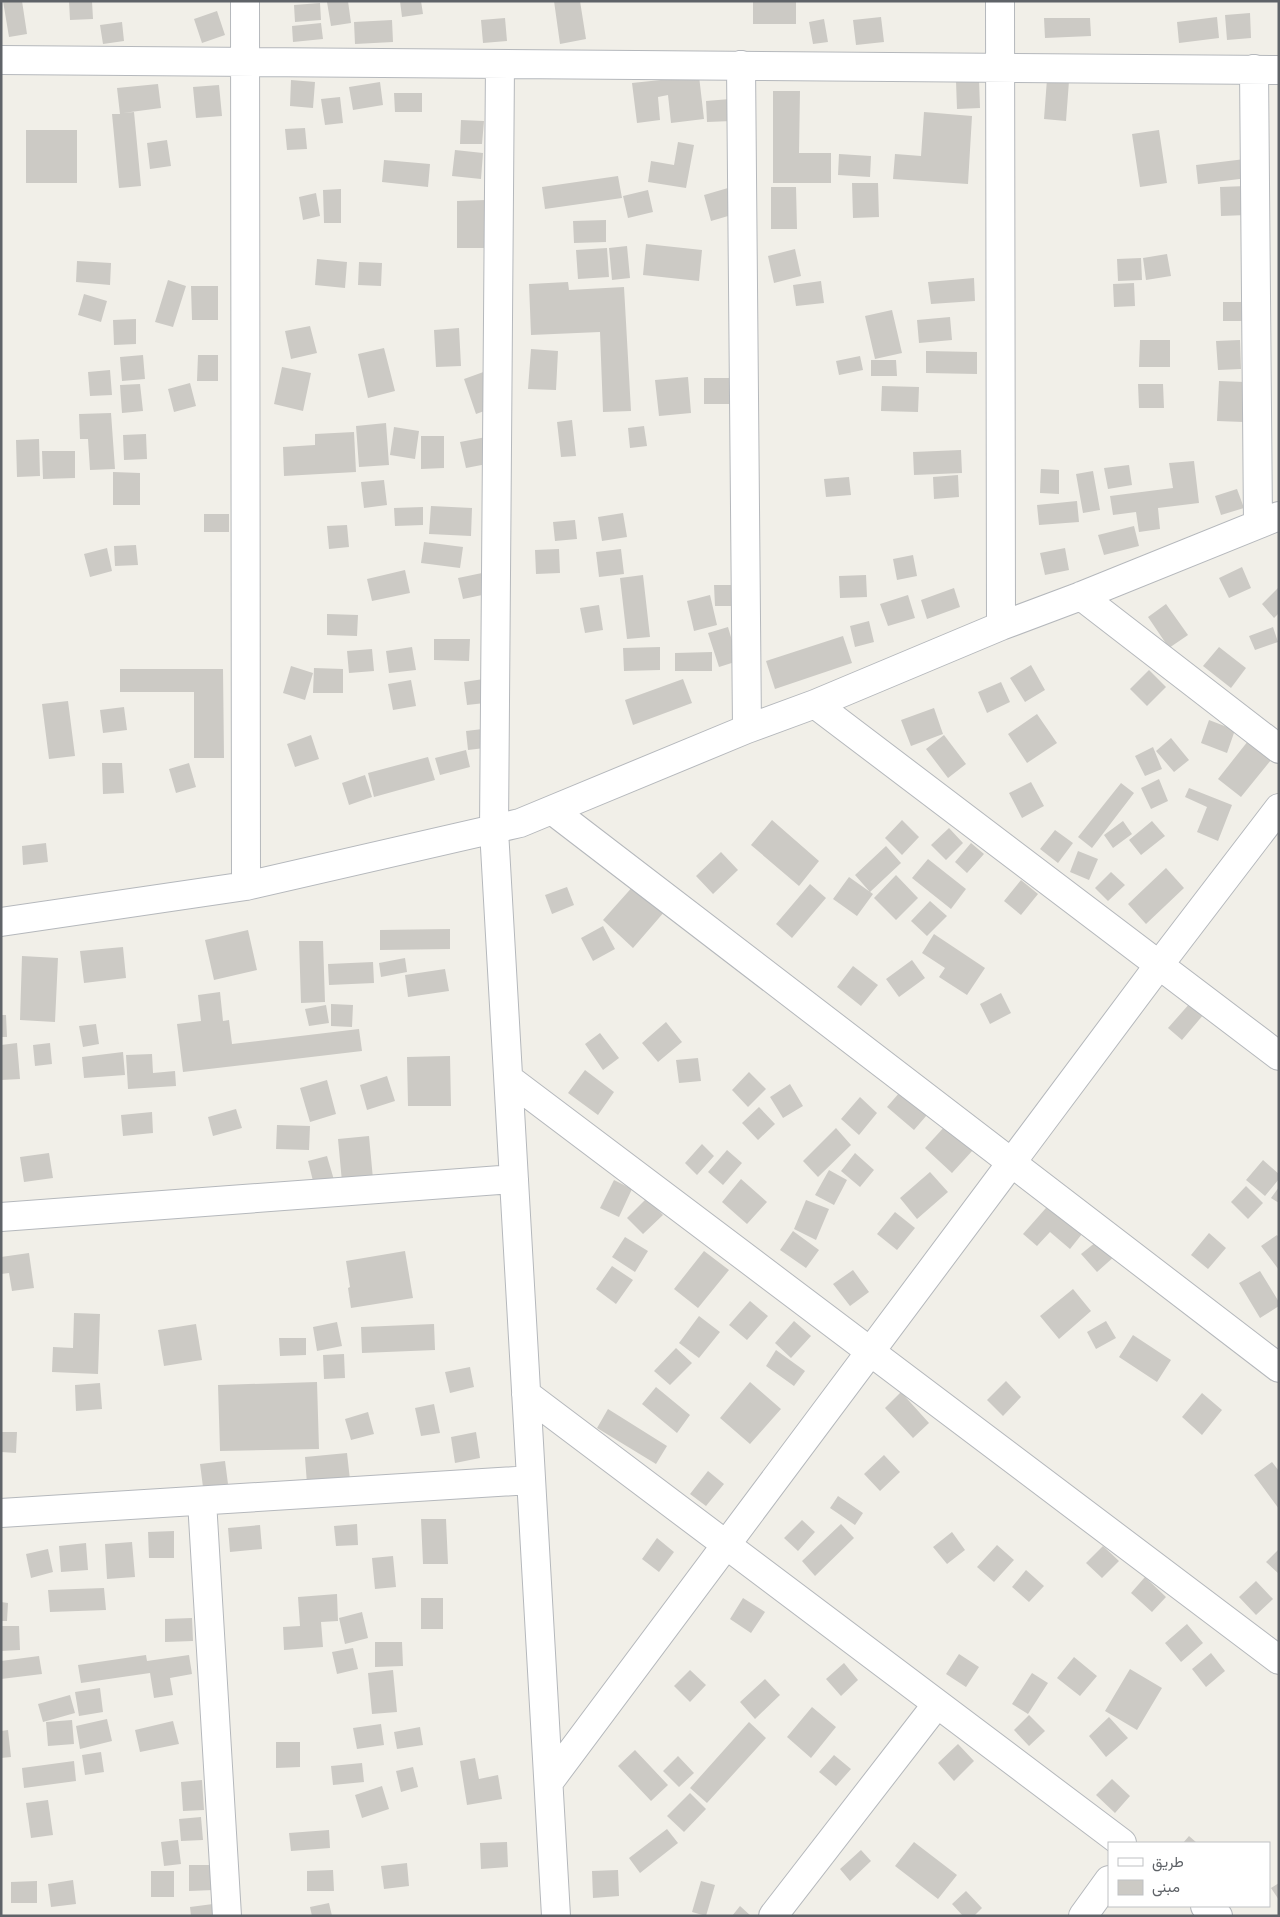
<svg xmlns="http://www.w3.org/2000/svg" width="1280" height="1917" font-family="'PT Sans Narrow',Vazirmatn,sans-serif">
  <style>
    .building { fill: #cccac5 }
    .lines { fill: none; stroke-linecap: round; stroke-linejoin: round }
    .street-casing { stroke: #b5b8bc; stroke-width: 30 }
    .street { stroke: #fff; stroke-width: 28 }
  </style>
  <rect width="100%" height="100%" fill="#f1efe8"/>
  <!-- building -->
  <path class="building" d="M3,1H22L27,34L9,37Z
    M69,1H92L93,19L70,20Z
    M348,1L351,23L331,26L327,2Z
    M400,1H421L423,14L402,17Z
    M554,1H580L586,39L560,44Z
    M753,1H796V24H753Z
    M320,3L321,20L295,22L294,5Z
    M217,11L225,35L202,43L194,19Z
    M1250,13L1251,38L1227,40L1225,15Z
    M881,17L884,42L856,45L853,20Z
    M1217,17L1219,38L1179,43L1177,22Z
    M505,18L507,41L483,43L481,20Z
    M1044,18H1090L1091,36L1045,38Z
    M824,19L828,42L813,44L809,22Z
    M392,20L393,42L355,44L354,22Z
    M122,22L124,41L103,44L100,25Z
    M321,23L323,39L293,42L292,26Z
    M699,76L704,119L671,123L668,95L658,97L660,120L637,123L632,83Z
    M979,79L980,108L957,109L956,81Z
    M1047,79L1069,81L1066,121L1044,119Z
    M291,80L315,82L313,108L290,106Z
    M380,82L383,105L353,110L349,87Z
    M158,84L161,108L123,113L134,112L141,186L119,188L112,114H120L117,88Z
    M219,85L222,116L196,118L193,87Z
    M773,91H800L799,153H831V183H773Z
    M394,93H422V112H395Z
    M340,97L343,123L325,125L321,99Z
    M730,99L732,121L707,122L706,101Z
    M924,112L972,116L968,184L893,179L895,154L921,156Z
    M461,120L484,121L482,144H460Z
    M305,128L307,149L287,150L285,129Z
    M26,130H77V183H26Z
    M1159,130L1167,183L1140,187L1132,134Z
    M167,140L171,166L150,169L147,143Z
    M678,142L694,145L686,188L648,182L651,161L674,165Z
    M455,150L483,153L481,179L452,176Z
    M839,154L871,156L870,177L838,175Z
    M1245,159L1248,178L1198,184L1196,165Z
    M384,160L430,164L428,187L382,182Z
    M618,176L622,198L545,209L542,187Z
    M852,183H878L879,217L853,218Z
    M1247,186V215L1221,216L1220,187Z
    M771,187H796L797,229H771Z
    M728,188L735,214L711,221L704,195Z
    M341,189V223H324L323,190Z
    M648,190L653,212L628,218L623,196Z
    M316,193L320,216L303,220L299,197Z
    M486,200V248H457V201Z
    M606,220V242L574,243L573,221Z
    M646,244L702,250L699,281L643,275Z
    M627,246L630,278L612,280L609,248Z
    M607,248L609,277L578,279L576,250Z
    M795,249L801,276L774,283L768,256Z
    M1167,254L1171,276L1146,280L1143,258Z
    M1141,258L1142,280L1118,281L1117,259Z
    M317,259L347,262L345,288L315,285Z
    M77,261L111,263L110,285L76,282Z
    M359,262L382,263L381,286L358,285Z
    M974,278L975,301L931,304L928,282Z
    M168,280L186,286L173,327L155,322Z
    M821,281L824,303L796,306L793,285Z
    M568,282L569,290L624,287L631,411L603,412L600,332L531,335L529,284Z
    M1134,283L1135,306L1114,307L1113,284Z
    M191,286H218V320H192Z
    M84,294L107,301L101,322L78,315Z
    M1223,302H1243V321H1223Z
    M892,310L902,353L875,359L865,316Z
    M950,317L952,340L919,343L917,320Z
    M136,319V344L114,345L113,320Z
    M310,326L317,353L291,359L285,331Z
    M459,328L461,366L436,367L434,330Z
    M1140,340H1170V367H1139Z
    M1240,340L1241,369L1218,370L1216,341Z
    M384,348L395,391L368,398L358,354Z
    M531,349L558,351L556,390L528,389Z
    M926,351L977,352V374L926,373Z
    M143,355L145,379L122,381L120,357Z
    M198,355H218V381H197Z
    M860,356L863,370L839,375L836,361Z
    M871,360H896L897,376H871Z
    M282,367L311,373L303,411L274,404Z
    M110,370L112,395L90,396L88,372Z
    M489,370L501,405L476,414L464,379Z
    M688,377L691,413L659,416L655,380Z
    M704,378H730V404H704Z
    M1219,381L1245,382L1244,422L1217,421Z
    M190,383L196,406L174,412L168,389Z
    M140,384L143,411L122,413L120,385Z
    M1138,384H1163L1164,408H1139Z
    M882,386L919,387L918,412L881,411Z
    M111,413L115,469L90,470L88,439H80L79,414Z
    M572,420L576,456L561,457L557,422Z
    M386,423L389,465L359,467L356,426Z
    M644,426L647,446L630,448L628,428Z
    M394,427L419,431L415,459L390,455Z
    M354,432L356,472L284,476L283,447L315,445V434Z
    M146,434L147,459L124,460L123,435Z
    M421,436H444V468L421,469Z
    M486,437L492,463L466,468L460,442Z
    M39,439L40,476L17,477L16,440Z
    M961,450L962,473L914,475L913,452Z
    M42,451H75V478L43,479Z
    M1194,461L1199,503L1158,508L1160,529L1139,532L1136,512L1113,515L1110,496L1173,488L1169,463Z
    M1129,465L1132,485L1108,489L1104,468Z
    M1041,469L1059,470V494L1040,493Z
    M1093,471L1100,510L1083,513L1076,474Z
    M113,472L140,473V505H113Z
    M958,475L959,497L934,499L933,477Z
    M849,477L851,495L826,497L824,479Z
    M384,480L387,505L364,508L361,482Z
    M1237,489L1244,508L1221,515L1215,496Z
    M1077,501L1079,522L1039,525L1037,505Z
    M431,506L472,508L471,536L429,534Z
    M423,507V525L395,526L394,508Z
    M623,513L627,537L602,541L598,517Z
    M204,514H229V532H204Z
    M575,520L577,539L555,541L553,522Z
    M347,525L349,547L329,549L327,526Z
    M1134,526L1139,546L1104,555L1098,535Z
    M424,542L463,547L460,568L421,563Z
    M136,545L138,565L115,566L114,546Z
    M107,548L112,571L90,577L84,554Z
    M1065,548L1069,570L1045,575L1040,553Z
    M559,549L560,573L536,574L535,550Z
    M621,549L624,574L599,577L596,552Z
    M913,555L917,576L897,580L893,559Z
    M1242,567L1251,588L1229,598L1219,578Z
    M405,570L410,593L372,601L367,579Z
    M482,573L487,594L463,599L458,578Z
    M643,575L650,637L627,639L620,578Z
    M866,575L867,597L840,598L839,576Z
    M714,585H733L734,606H715Z
    M1279,587V613L1274,618L1262,604Z
    M954,588L960,607L927,619L921,600Z
    M710,595L717,625L694,631L687,601Z
    M908,595L915,618L888,626L880,604Z
    M1166,604L1188,635L1169,648L1148,617Z
    M599,605L603,630L585,633L580,608Z
    M327,614L358,615L357,636L327,635Z
    M869,621L874,642L855,647L850,626Z
    M728,627L738,661L719,667L708,633Z
    M1273,627L1278,642L1255,650L1249,636Z
    M843,636L852,663L775,689L766,661Z
    M434,639H470L469,661L434,660Z
    M412,647L416,670L389,673L386,651Z
    M660,647V670L624,671L623,648Z
    M1219,647L1246,668L1231,688L1203,666Z
    M372,649L374,671L349,673L347,651Z
    M712,652V671H675V653Z
    M1031,665L1045,690L1025,702L1010,678Z
    M291,666L313,673L305,700L283,693Z
    M314,668L343,669V693H313Z
    M120,669H223L224,758H194V692H120Z
    M1149,670L1166,687L1147,706L1130,689Z
    M490,678L494,702L467,705L464,682Z
    M683,679L692,703L633,725L625,700Z
    M411,680L416,706L393,710L388,684Z
    M1001,682L1010,702L987,713L978,692Z
    M68,701L75,756L49,759L42,704Z
    M124,707L127,730L103,733L100,710Z
    M934,708L943,734L911,746L901,720Z
    M1037,714L1057,743L1027,763L1008,734Z
    M1209,720L1235,730L1227,753L1201,743Z
    M491,728L493,747L468,750L466,731Z
    M311,735L319,759L295,767L287,744Z
    M944,735L966,764L948,778L926,749Z
    M1171,738L1189,760L1174,772L1156,751Z
    M1248,741L1271,760L1241,797L1218,779Z
    M1153,747L1162,769L1145,776L1135,756Z
    M466,750L470,767L440,775L435,758Z
    M428,757L435,780L374,797L368,773Z
    M102,763H122L124,793L103,794Z
    M189,763L196,787L176,793L169,769Z
    M365,775L372,797L349,805L342,783Z
    M1159,779L1168,801L1151,809L1141,788Z
    M1031,782L1044,806L1022,818L1009,793Z
    M1121,783L1134,793L1092,848L1078,837Z
    M1189,788L1232,805L1218,841L1197,832L1207,807L1185,797Z
    M772,820L819,861L799,886L751,845Z
    M902,820L919,837L902,855L885,838Z
    M1123,821L1132,834L1113,848L1104,835Z
    M1152,821L1165,836L1141,855L1129,840Z
    M949,828L963,843L946,860L931,845Z
    M1055,830L1073,843L1058,863L1040,849Z
    M46,843L48,862L23,865L22,846Z
    M971,843L984,854L967,873L955,862Z
    M886,846L901,863L870,892L855,875Z
    M1078,851L1098,859L1089,880L1070,872Z
    M721,852L738,870L713,894L696,876Z
    M928,859L966,889L951,909L912,878Z
    M1166,868L1184,888L1146,924L1128,904Z
    M1111,872L1125,885L1108,901L1095,888Z
    M896,875L918,898L896,920L874,898Z
    M849,877L873,894L857,916L833,899Z
    M1021,880L1038,894L1021,915L1004,901Z
    M635,884L665,911L633,948L603,920Z
    M810,884L826,898L792,938L776,924Z
    M567,887L574,905L552,914L545,895Z
    M930,901L947,916L927,936L911,921Z
    M603,926L615,949L593,961L581,938Z
    M450,929V949L380,950V930Z
    M248,930L257,970L214,980L205,940Z
    M934,934L985,968L967,995L939,977L945,968L922,953Z
    M299,941H323L325,1002L301,1003Z
    M123,947L126,978L84,983L80,951Z
    M22,956L58,958L55,1022L20,1020Z
    M405,958L407,972L381,977L379,963Z
    M912,960L925,978L899,997L886,979Z
    M373,962L374,983L329,985L328,964Z
    M853,966L878,985L861,1006L837,987Z
    M445,969L449,991L408,997L405,975Z
    M220,992L223,1021L229,1020L232,1044L359,1029L362,1051L183,1072L177,1024L201,1021L198,995Z
    M1001,993L1011,1013L990,1024L980,1004Z
    M1191,1002L1204,1014L1182,1040L1168,1028Z
    M331,1004L353,1005L352,1027L331,1026Z
    M326,1005L329,1023L309,1026L305,1009Z
    M1,1015H6L7,1037H1Z
    M666,1022L682,1042L658,1062L642,1043Z
    M96,1024L99,1044L83,1047L79,1026Z
    M600,1033L619,1058L603,1070L585,1044Z
    M17,1043L20,1079L1,1080V1045Z
    M50,1043L52,1064L35,1066L33,1045Z
    M123,1052L125,1075L84,1078L82,1057Z
    M152,1054L153,1073L175,1071L176,1086L128,1089L126,1055Z
    M450,1056L451,1106H408L407,1057Z
    M698,1058L701,1081L679,1083L676,1060Z
    M585,1070L614,1092L598,1115L568,1093Z
    M749,1072L766,1089L748,1107L732,1090Z
    M387,1076L395,1101L367,1110L360,1085Z
    M327,1080L336,1114L310,1122L300,1088Z
    M790,1084L803,1106L783,1118L770,1097Z
    M906,1085L933,1108L914,1130L887,1107Z
    M860,1097L877,1113L859,1135L841,1119Z
    M759,1107L775,1124L758,1140L742,1123Z
    M236,1109L242,1128L213,1136L208,1117Z
    M152,1112L153,1133L123,1136L121,1115Z
    M277,1125L310,1126L309,1150L276,1149Z
    M946,1125L973,1150L952,1173L925,1148Z
    M836,1128L851,1145L818,1177L803,1161Z
    M369,1136L373,1179L342,1182L338,1139Z
    M702,1144L714,1156L697,1175L685,1163Z
    M727,1150L742,1163L723,1185L708,1172Z
    M49,1153L53,1178L24,1182L20,1157Z
    M855,1153L874,1170L860,1187L841,1171Z
    M327,1156L334,1180L314,1185L308,1161Z
    M1263,1160L1279,1174V1179L1265,1196L1246,1180Z
    M829,1170L847,1180L834,1205L815,1195Z
    M930,1172L948,1192L917,1219L900,1198Z
    M741,1179L767,1202L747,1224L722,1202Z
    M614,1180L632,1189L619,1217L600,1208Z
    M1246,1186L1263,1203L1248,1219L1231,1202Z
    M1279,1187V1203L1271,1198Z
    M647,1198L663,1215L643,1234L627,1218Z
    M806,1200L829,1209L816,1240L794,1229Z
    M1053,1200L1086,1229L1070,1249L1050,1232L1037,1246L1023,1234Z
    M895,1212L915,1228L897,1250L877,1234Z
    M793,1231L819,1250L806,1268L780,1250Z
    M1209,1233L1226,1248L1208,1269L1191,1255Z
    M1277,1235L1279,1238V1270L1261,1246Z
    M625,1237L648,1251L635,1272L612,1257Z
    M1101,1238L1116,1255L1097,1272L1081,1254Z
    M405,1251L413,1298L351,1308L348,1288L350,1287L346,1261Z
    M704,1251L729,1270L698,1308L674,1289Z
    M29,1253L34,1288L12,1291L9,1273L1,1274V1257Z
    M612,1266L633,1280L616,1304L596,1289Z
    M853,1270L869,1292L850,1306L833,1284Z
    M1260,1271L1279,1302V1306L1260,1318L1239,1283Z
    M1073,1289L1091,1311L1059,1339L1040,1316Z
    M750,1301L768,1316L747,1340L729,1325Z
    M74,1313L100,1314L98,1374L52,1372L53,1347L73,1348Z
    M699,1316L720,1332L699,1358L679,1343Z
    M794,1321L811,1336L791,1358L775,1343Z
    M1106,1321L1116,1338L1096,1349L1087,1332Z
    M337,1322L342,1346L317,1351L313,1327Z
    M196,1324L202,1360L164,1366L158,1330Z
    M434,1324L435,1350L362,1353L361,1327Z
    M1133,1335L1171,1360L1157,1382L1119,1357Z
    M279,1338H306V1355L280,1356Z
    M676,1348L692,1363L670,1385L654,1371Z
    M776,1350L805,1371L794,1386L766,1366Z
    M344,1354L345,1378L324,1379L323,1355Z
    M470,1367L474,1387L450,1393L445,1372Z
    M1006,1381L1021,1397L1003,1416L987,1400Z
    M317,1382L319,1449L220,1451L218,1385Z
    M750,1382L781,1409L750,1444L720,1418Z
    M100,1383L102,1409L76,1411L75,1385Z
    M656,1387L690,1415L677,1433L642,1404Z
    M901,1392L929,1423L913,1438L885,1408Z
    M1202,1393L1222,1410L1202,1435L1182,1417Z
    M434,1404L440,1433L421,1436L415,1408Z
    M608,1409L667,1446L656,1464L597,1428Z
    M368,1412L374,1434L351,1440L345,1419Z
    M1,1432H17L16,1453L1,1452Z
    M476,1432L480,1458L455,1463L451,1437Z
    M347,1453L350,1480L307,1484L305,1457Z
    M884,1455L900,1472L880,1491L864,1474Z
    M225,1461L228,1484L203,1487L200,1464Z
    M1272,1462L1279,1471V1509L1254,1475Z
    M708,1471L724,1484L706,1506L690,1494Z
    M838,1496L863,1513L855,1525L830,1508Z
    M421,1519H446L448,1564H423Z
    M802,1520L815,1532L798,1551L784,1538Z
    M357,1524L358,1545L336,1546L334,1526Z
    M841,1524L854,1538L815,1576L802,1561Z
    M260,1525L262,1549L230,1552L228,1528Z
    M174,1531V1558H149L148,1532Z
    M952,1532L965,1550L947,1564L933,1547Z
    M657,1538L674,1552L659,1572L642,1559Z
    M132,1542L135,1577L107,1579L105,1544Z
    M86,1543L88,1570L61,1572L59,1546Z
    M997,1545L1014,1560L994,1582L977,1567Z
    M1103,1546L1119,1561L1102,1578L1086,1563Z
    M48,1549L53,1572L31,1578L26,1554Z
    M1279,1549V1574L1266,1562Z
    M393,1556L396,1587L375,1589L372,1558Z
    M1026,1570L1044,1586L1029,1602L1012,1587Z
    M1145,1577L1166,1597L1152,1612L1131,1593Z
    M1256,1581L1273,1599L1256,1615L1239,1597Z
    M104,1588L106,1610L50,1612L48,1590Z
    M337,1594L338,1621L321,1622L323,1647L284,1650L283,1627L300,1626L298,1597Z
    M421,1598H443V1629H421Z
    M743,1598L765,1612L751,1633L730,1619Z
    M1,1602L8,1603L7,1621H1Z
    M362,1612L368,1638L345,1644L339,1618Z
    M192,1618L193,1641L165,1642V1619Z
    M1187,1624L1203,1643L1181,1662L1165,1643Z
    M1,1626H19L20,1650L1,1651Z
    M375,1642H402L403,1666L375,1667Z
    M353,1648L358,1669L337,1674L332,1652Z
    M1211,1653L1225,1671L1206,1687L1192,1669Z
    M959,1654L979,1667L966,1687L946,1674Z
    M146,1655L147,1661L189,1655L192,1674L170,1678L173,1695L154,1698L150,1673L81,1683L78,1665Z
    M39,1656L42,1674L1,1679V1661Z
    M1074,1657L1097,1676L1080,1696L1057,1678Z
    M844,1663L858,1680L841,1696L826,1679Z
    M1130,1669L1162,1688L1137,1730L1105,1711Z
    M393,1670L397,1712L372,1714L368,1673Z
    M690,1670L706,1685L690,1702L674,1686Z
    M1032,1673L1048,1683L1028,1714L1012,1704Z
    M765,1679L780,1695L755,1719L740,1702Z
    M100,1688L103,1712L79,1716L75,1692Z
    M70,1695L75,1713L43,1722L38,1704Z
    M812,1707L836,1727L811,1758L787,1737Z
    M1029,1715L1045,1731L1029,1746L1014,1730Z
    M1109,1717L1128,1738L1106,1757L1089,1736Z
    M107,1719L112,1741L80,1749L76,1726Z
    M72,1720L74,1744L48,1746L46,1722Z
    M173,1721L179,1744L140,1752L135,1730Z
    M749,1722L766,1738L707,1803L690,1788Z
    M381,1724L384,1745L357,1749L353,1728Z
    M420,1727L423,1745L397,1749L394,1732Z
    M8,1730L11,1757L1,1758V1731Z
    M276,1742H300V1767L276,1768Z
    M958,1744L974,1761L954,1781L938,1763Z
    M635,1750L668,1785L651,1801L618,1766Z
    M101,1752L104,1772L85,1775L82,1755Z
    M834,1755L851,1769L836,1786L819,1772Z
    M678,1756L694,1773L679,1787L663,1771Z
    M475,1758L479,1779L498,1775L502,1799L467,1805L460,1761Z
    M74,1761L76,1781L24,1788L22,1768Z
    M362,1763L364,1782L333,1785L331,1766Z
    M413,1767L418,1787L401,1792L396,1771Z
    M1112,1779L1130,1796L1115,1813L1096,1795Z
    M202,1780L204,1810L183,1811L181,1782Z
    M382,1786L389,1809L362,1818L355,1795Z
    M690,1793L706,1809L684,1832L667,1816Z
    M48,1800L53,1835L31,1838L26,1803Z
    M201,1817L203,1840L181,1841L179,1819Z
    M667,1829L678,1843L640,1873L629,1858Z
    M329,1830L330,1848L291,1851L289,1833Z
    M1189,1836L1197,1843H1183Z
    M178,1840L181,1864L164,1866L161,1842Z
    M507,1842L508,1867L481,1869L480,1843Z
    M914,1842L957,1875L938,1899L895,1866Z
    M861,1850L871,1861L850,1881L840,1869Z
    M407,1863L409,1886L384,1889L381,1866Z
    M189,1865H213L214,1890L189,1891Z
    M333,1870L334,1891H307V1871Z
    M618,1870L619,1896L593,1898L592,1871Z
    M151,1871H174V1897H151Z
    M73,1880L76,1904L51,1907L48,1884Z
    M37,1881V1903H11V1882Z
    M701,1881L715,1885L706,1916L692,1912Z
    M1279,1883V1900L1271,1888Z
    M966,1891L982,1908L974,1916H963L952,1904Z
    M329,1903L332,1916H312L310,1907Z
    M213,1904L215,1916H191L190,1907Z
    M740,1906L751,1916H732Z"/>
  <g class="lines">
    <defs>
      <path id="street" d="M245,1L246,886
        M1000,1L1001,626
        M1,60L1279,70
        M500,64L494,830L556,1916
        M741,65L747,729
        M1254,69L1258,524
        M1081,596L1279,749
        M815,704L1279,1056
        M552,810L1279,1368
        M1,922L246,886L520,823L747,729L815,704L1001,626L1081,596L1279,516
        M509,1079L1279,1660
        M1,1217L514,1179
        M526,1394L1122,1843
        M202,1501L227,1916
        M1,1513L531,1480
        M549,1782L1159,965L1279,808
        M1205,1906L1218,1916
        M773,1916L937,1704
        M1083,1916L1109,1880"/>
    </defs>
    <!-- street casing -->
    <use href="#street" class="street-casing"/>
    <!-- street -->
    <use href="#street" class="street"/>
  </g>
  <!-- border -->
  <rect width="1280" height="1917" fill="none" stroke="#5f6368" stroke-width="5"/>
  <!-- legend -->
  <rect x="1108" y="1842" width="162" height="65" fill="#ffffff" stroke="#bfc1c3"/>
  <rect x="1118" y="1858" width="25" height="8" fill="#ffffff" stroke="#bfc1c3"/>
  <text x="1152" y="1867" font-size="15" fill="#5f6368">طريق</text>
  <rect x="1118" y="1880" width="25" height="15" fill="#cccac5" stroke="#bfc1c3"/>
  <text x="1152" y="1892" font-size="15" fill="#5f6368">مبنى</text>
</svg>
